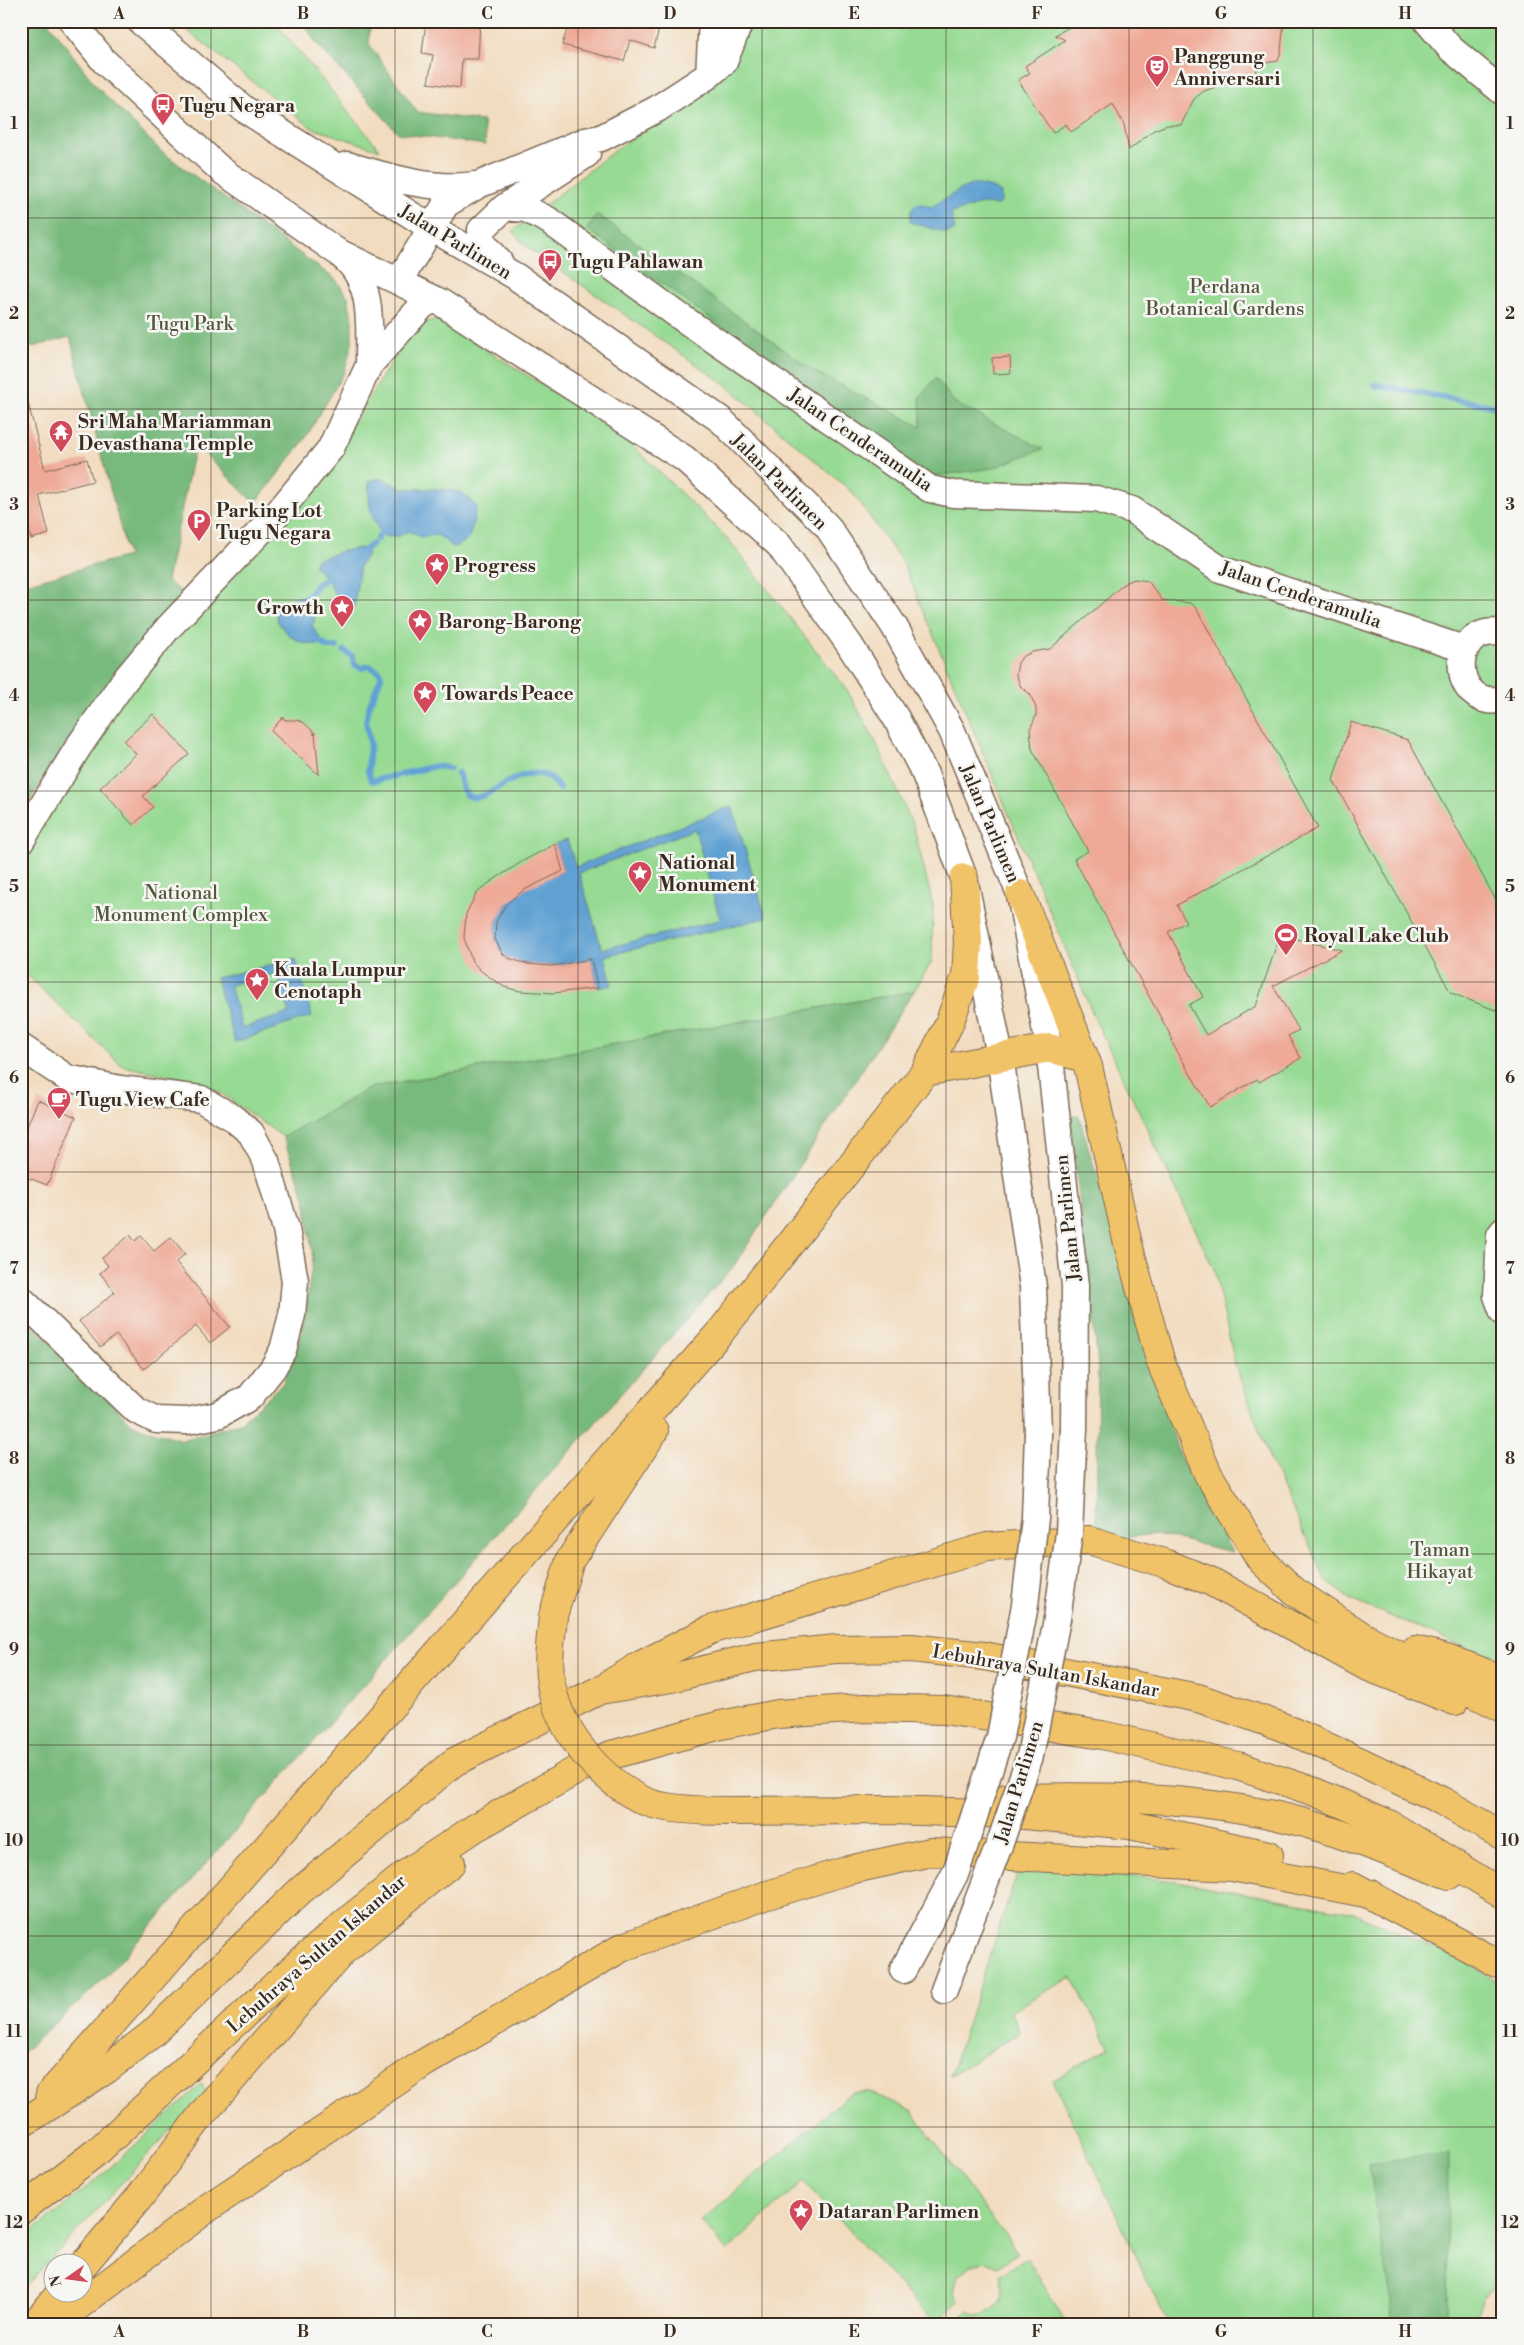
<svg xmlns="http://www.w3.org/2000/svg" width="1524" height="2345" font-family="'Libre Bodoni',serif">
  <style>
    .green { fill: #96da93; stroke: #688258 }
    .forest { fill: #78ba7d; stroke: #5a724e }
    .water { fill: #60a1d3; stroke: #4e6678; fill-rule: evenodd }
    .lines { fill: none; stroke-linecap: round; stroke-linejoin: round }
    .stream { stroke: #60a1d3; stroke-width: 6 }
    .building { fill: #efa996 }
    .minor-casing { stroke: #7b6856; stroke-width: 29 }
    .major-casing { stroke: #7b6856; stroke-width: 30 }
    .minor { stroke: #fff; stroke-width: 26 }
    .major { stroke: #f1c369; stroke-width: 28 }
    .minor-bridge-casing { stroke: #7b6856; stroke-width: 29; stroke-linecap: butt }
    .major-bridge-casing { stroke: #7b6856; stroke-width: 30; stroke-linecap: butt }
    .minor-bridge { stroke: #fff; stroke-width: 26 }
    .major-bridge { stroke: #f1c369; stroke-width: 28 }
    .grid { fill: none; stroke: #3b2a1e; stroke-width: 1; stroke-opacity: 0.55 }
    .labels { text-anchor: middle; stroke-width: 5; stroke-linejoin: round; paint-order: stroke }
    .poi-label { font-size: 19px; font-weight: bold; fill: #3b2a1e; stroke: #f6f6f2; text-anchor: start }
    .street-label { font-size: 19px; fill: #3b2a1e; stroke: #f6f6f2 }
    .park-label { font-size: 19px; fill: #52563b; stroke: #f6f6f2 }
    .neatline { fill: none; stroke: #3b2a1e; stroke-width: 2 }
    .grid-label { font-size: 16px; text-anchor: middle; font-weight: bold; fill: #3b2a1e }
  </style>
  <rect width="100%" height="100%" fill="#f6f6f2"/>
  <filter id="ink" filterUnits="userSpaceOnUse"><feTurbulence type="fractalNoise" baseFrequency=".02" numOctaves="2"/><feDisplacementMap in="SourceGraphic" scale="10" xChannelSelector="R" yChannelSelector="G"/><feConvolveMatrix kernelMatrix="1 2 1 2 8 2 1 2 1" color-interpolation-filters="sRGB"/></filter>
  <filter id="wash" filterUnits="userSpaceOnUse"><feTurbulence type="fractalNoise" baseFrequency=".0096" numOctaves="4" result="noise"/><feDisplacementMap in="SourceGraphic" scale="20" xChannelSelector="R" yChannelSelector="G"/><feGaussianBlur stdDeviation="1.12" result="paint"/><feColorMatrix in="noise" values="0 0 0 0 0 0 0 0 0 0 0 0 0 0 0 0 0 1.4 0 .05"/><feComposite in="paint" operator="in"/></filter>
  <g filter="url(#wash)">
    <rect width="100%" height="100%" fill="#f2dcbf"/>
    <!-- green -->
    <path class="green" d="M175,21H274L380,150L312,128Z
      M714,21H1503V1663L1349,1599L1326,1581L1269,1457L1235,1364L1214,1269L1095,1019L903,563L852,492L726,385L524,245L513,231L615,150L705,92Z
      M439,320L622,435L727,538L847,690L875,740L914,828L933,905L932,961L914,991L372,1087L283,1137L221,1093L180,1078L122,1066L21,969V861L85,752L164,641L336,450L417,322Z
      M1020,1865L1176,1881L1350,1912L1471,1964L1503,1986V2280L1481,2298L1476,2324H1168L1053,2080L1110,2047L1071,1977L1010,2012L1020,2032L950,2076Z
      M201,2084L207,2091L21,2291V2239C86,2193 143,2138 201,2084Z
      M852,2092H869L911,2110L1018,2253L997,2267L986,2262L971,2265L958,2275L954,2292L958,2302L935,2323L803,2181L727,2251L701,2221Z
      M1027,2258L1067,2324H954L967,2311L978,2316C1002,2308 1005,2299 1000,2275Z"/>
    <!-- forest -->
    <path class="forest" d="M21,21H47L97,87L162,152L336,280L348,297L352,319V344L344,373L305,439L255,504L195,444L167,581L183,593C125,664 66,736 21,816V585L128,556L70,337L21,350Z
      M302,21H370L369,44L417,112L483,121L486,145L398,133L316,43Z
      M597,214L812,370L921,427L920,396L936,378L955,403L1043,449L993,468L928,477L587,229Z
      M914,991L733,1267L105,1978L21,2054V1314L133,1425L182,1440L240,1423L283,1383L303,1328L313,1258L305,1197L283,1137L372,1087Z
      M1070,1116H1079L1179,1455L1232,1552L1156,1534L1096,1541L1098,1363Z
      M1448,2153L1447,2324H1393L1392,2305L1369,2164Z"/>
    <!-- water -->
    <path class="water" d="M974,184L992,188L1001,193V202L997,205L981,204L951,213L955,230L946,233L910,222L911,211L917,203L931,207L961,189Z
      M381,478L403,489H443L463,493L477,507C470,526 476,541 453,547L438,535L421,537L408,531L399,536L386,537C371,526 367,499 369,481Z
      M360,548L366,549L368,555L360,565L354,608L349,612L341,609L328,580L314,566L316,560L342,551Z
      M285,601H293L300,606L313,612L315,619L312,626L321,639L318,644C299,647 275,629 275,609Z
      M732,806L766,918L605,956L612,985L598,988L591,959C564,965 493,978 495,931C496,917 503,905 515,896C529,885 547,879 563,871L555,844L567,840L576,867ZM695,829L720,920L602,949L579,873Z
      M296,959L312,1016L235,1042L216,978ZM277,973L289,1013L242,1028L230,985Z"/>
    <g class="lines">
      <!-- stream -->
      <path class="stream" d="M1375,385L1503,408
        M377,539L381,533
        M360,554L372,544
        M290,608L293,601C304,598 312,596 316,585L333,575
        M314,637L327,647H337
        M344,651L352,656L355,665L362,668L369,666L380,672L381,677L370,704L366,721L370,743L368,772L371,780
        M458,773C463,780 460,792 469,796C487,806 518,761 549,777C553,779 557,785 560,789
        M373,781L435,766L450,768"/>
    </g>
    <g id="blocks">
      <!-- building -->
      <path class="building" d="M426,21H480L478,59H462L460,88L428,83L433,55L422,53Z
        M570,21H647L660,25L654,48L630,40L624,61L562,45Z
        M1080,21H1284L1281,51L1278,61L1264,63L1248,79L1235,80L1204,91L1194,99L1181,125H1167L1154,130L1129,150L1124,125L1113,104L1071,132L1066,124L1053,133L1018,80L1030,73L1025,66L1065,40L1055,35Z
        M1010,357L1011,373L993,374L992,358Z
        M27,399L45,470L87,459L93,481L39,495L49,534L31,539L21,502V400Z
        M1135,579L1148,581L1162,600L1190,603L1196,608L1318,828L1177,905L1186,922L1168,932L1203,997L1189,1005L1206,1035L1256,1006L1280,935L1342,950L1273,986L1299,1030L1288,1036L1301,1058L1259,1082L1257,1079L1210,1107L1171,1041L1173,1040L1074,859L1088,851L1032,749L1030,729L1036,716V708L1030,694L1021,687L1016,675L1018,663L1022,657L1032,652L1050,649L1126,582Z
        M153,714L189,754L143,796L153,807L133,825L100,788L136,754L124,741Z
        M283,717L285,720H296L303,722L314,732V735L315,733L319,775L271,731Z
        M1351,722L1408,740L1503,913V1013L1451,993L1333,780Z
        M555,844L563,871L524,890L506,904L496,922L495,939L502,953L508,958L527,964L552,966L591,959L598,988L554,993L520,991L504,987L481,971L472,961L464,938L466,914L476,894L489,883L523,861Z
        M38,1100L76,1117L47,1185L21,1175V1141Z
        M130,1235L135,1241L141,1236L154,1251L171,1237L185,1254L176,1262L230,1327L210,1343L196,1326L144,1369L116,1335L100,1347L79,1321L115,1292L100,1273L108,1266L102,1258Z"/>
    </g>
  </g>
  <g filter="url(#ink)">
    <use href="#blocks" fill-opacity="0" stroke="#7b6856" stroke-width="1"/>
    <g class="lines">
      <defs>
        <path id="minor" d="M72,21L104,61L221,170L336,251L440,302L685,459L779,545L849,644L896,718L925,774L964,878L1000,1056L1033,1287L1038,1433
          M140,21L244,109L430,227L515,276L721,420L827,526L894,626L952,731L1020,894L1049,1048L1075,1286L1074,1428
          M1427,21L1450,48L1503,92
          M709,75L712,21
          M347,165C388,177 432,191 475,185
          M505,207L526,209L548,220L675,313L930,489L953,494L1096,499L1132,510L1220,569L1464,649
          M342,256C375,282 369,328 369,365
          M500,263L482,241L481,230L505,207L587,154
          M399,281L446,204L478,185L585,141L601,138L657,109L709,75L724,62L740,21
          M1503,633C1445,623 1451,712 1503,699
          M21,841L79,746L124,681L168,628L277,514L331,448L369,365L422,306L434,299
          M21,1047L67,1078L120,1089L201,1099L233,1118L251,1133L266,1161L286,1229L295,1281L292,1315L283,1350L273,1368L250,1397L218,1415L187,1421L156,1420L136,1410L21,1299
          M1503,1231L1500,1235L1497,1296L1503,1312
          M903,1970L933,1915
          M944,1990L967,1929"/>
        <path id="major" d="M1020,894L1088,1066L1128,1244L1161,1363L1208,1474L1261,1560L1294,1591L1362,1636L1503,1708
          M925,1072L1049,1048L1085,1058
          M553,1616L570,1560L654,1431
          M1415,1650L1447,1658L1503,1680
          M611,1683L641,1665L710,1630L987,1547L1089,1540L1167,1564L1210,1581L1366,1666L1455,1701
          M1006,1798C1096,1796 1185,1796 1273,1815C1334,1828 1391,1854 1449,1875
          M729,1811L890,1810L1014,1814L1130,1825L1269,1855
          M1353,1886L1503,1966
          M50,2094L722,1330L925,1072L949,1024L966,976L968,942L964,878
          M21,2124L107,2069L152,2034L300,1891L454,1762L600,1690L672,1678L755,1657L836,1649L911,1648L984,1656L1198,1698L1280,1726L1361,1762L1442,1801L1503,1836
          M21,2210L99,2150L299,1963L351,1918L410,1871L475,1828L575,1771L611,1755L721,1725L778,1714L864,1708L944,1710L1102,1735L1238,1766L1315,1792L1389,1824L1503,1894
          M82,2266L139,2198L204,2112L342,1952L451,1863
          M35,2324L61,2292
          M54,2324L209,2207L424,2063L623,1947L764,1896L849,1870L931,1852L1232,1867L1370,1894"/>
      </defs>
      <!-- minor casing -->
      <use href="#minor" class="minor-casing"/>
      <!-- major casing -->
      <use href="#major" class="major-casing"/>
      <!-- minor -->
      <use href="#minor" class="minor"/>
      <!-- major -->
      <use href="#major" class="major"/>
      <defs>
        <path id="minor-bridge" d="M933,1915L956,1872L1000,1737L1025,1605L1035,1518L1038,1433
          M967,1929L1000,1843L1030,1756L1057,1619L1069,1533L1074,1428"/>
        <path id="major-bridge" d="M553,1616C551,1638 547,1661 551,1684C560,1733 599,1778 642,1800C662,1810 707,1811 729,1811"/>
      </defs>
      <!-- minor-bridge casing -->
      <use href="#minor-bridge" class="minor-bridge-casing"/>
      <!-- major-bridge casing -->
      <use href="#major-bridge" class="major-bridge-casing"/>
      <!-- minor-bridge -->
      <use href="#minor-bridge" class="minor-bridge"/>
      <!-- major-bridge -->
      <use href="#major-bridge" class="major-bridge"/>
    </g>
  </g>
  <!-- grid -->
  <path class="grid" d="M211,21V2324M395,21V2324M578,21V2324M762,21V2324M946,21V2324M1129,21V2324M1313,21V2324M21,218H1503M21,409H1503M21,600H1503M21,791H1503M21,982H1503M21,1172H1503M21,1363H1503M21,1554H1503M21,1745H1503M21,1936H1503M21,2127H1503"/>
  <!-- icons -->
  <defs>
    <symbol id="theatre-pin" viewBox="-11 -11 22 30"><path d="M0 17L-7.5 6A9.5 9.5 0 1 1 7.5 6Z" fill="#d1495b" stroke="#f6f6f2"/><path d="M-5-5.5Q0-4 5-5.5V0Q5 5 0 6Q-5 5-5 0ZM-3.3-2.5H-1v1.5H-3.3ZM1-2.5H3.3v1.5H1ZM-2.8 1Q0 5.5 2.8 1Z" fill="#fff"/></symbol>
    <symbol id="bus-pin" viewBox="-11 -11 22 30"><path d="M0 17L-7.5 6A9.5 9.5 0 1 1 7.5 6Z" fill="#d1495b" stroke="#f6f6f2"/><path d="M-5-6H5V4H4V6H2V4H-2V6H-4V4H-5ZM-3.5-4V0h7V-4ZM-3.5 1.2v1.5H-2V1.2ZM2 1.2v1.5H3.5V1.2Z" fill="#fff"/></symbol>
    <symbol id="temple-pin" viewBox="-11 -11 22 30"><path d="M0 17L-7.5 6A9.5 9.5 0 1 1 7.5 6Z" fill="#d1495b" stroke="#f6f6f2"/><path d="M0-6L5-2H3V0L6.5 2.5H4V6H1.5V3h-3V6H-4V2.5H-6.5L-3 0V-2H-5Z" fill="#fff"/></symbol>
    <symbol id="parking-pin" viewBox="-11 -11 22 30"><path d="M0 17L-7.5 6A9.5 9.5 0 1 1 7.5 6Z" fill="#d1495b" stroke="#f6f6f2"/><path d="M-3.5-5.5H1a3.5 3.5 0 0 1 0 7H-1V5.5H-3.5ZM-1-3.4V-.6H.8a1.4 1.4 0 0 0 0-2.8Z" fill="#fff"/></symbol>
    <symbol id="sight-pin" viewBox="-11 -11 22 30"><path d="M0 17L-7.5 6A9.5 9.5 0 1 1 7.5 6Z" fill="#d1495b" stroke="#f6f6f2"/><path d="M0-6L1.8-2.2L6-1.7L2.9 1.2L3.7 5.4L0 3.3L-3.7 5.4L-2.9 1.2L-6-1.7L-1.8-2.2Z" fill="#fff"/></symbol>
    <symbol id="stadium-pin" viewBox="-11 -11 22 30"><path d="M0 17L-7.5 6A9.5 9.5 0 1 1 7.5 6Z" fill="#d1495b" stroke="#f6f6f2"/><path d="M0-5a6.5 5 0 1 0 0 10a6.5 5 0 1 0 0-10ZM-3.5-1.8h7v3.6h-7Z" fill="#fff"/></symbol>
    <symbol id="cafe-pin" viewBox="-11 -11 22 30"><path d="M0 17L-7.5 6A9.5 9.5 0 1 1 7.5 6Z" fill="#d1495b" stroke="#f6f6f2"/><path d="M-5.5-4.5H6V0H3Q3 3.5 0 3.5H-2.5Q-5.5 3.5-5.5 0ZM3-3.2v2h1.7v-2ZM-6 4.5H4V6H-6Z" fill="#fff"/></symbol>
  </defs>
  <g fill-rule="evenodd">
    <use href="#theatre-pin" x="1143" y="53" width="28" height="38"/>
    <use href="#bus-pin" x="149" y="91" width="28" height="38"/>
    <use href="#bus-pin" x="536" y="247" width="28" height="38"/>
    <use href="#temple-pin" x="47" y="418" width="28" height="38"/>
    <use href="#parking-pin" x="185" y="507" width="28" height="38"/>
    <use href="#sight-pin" x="423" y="551" width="28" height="38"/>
    <use href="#sight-pin" x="328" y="593" width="28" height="38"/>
    <use href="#sight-pin" x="406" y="607" width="28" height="38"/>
    <use href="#sight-pin" x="411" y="679" width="28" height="38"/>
    <use href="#sight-pin" x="626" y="859" width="28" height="38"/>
    <use href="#stadium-pin" x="1272" y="921" width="28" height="38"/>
    <use href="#sight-pin" x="243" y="966" width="28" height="38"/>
    <use href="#cafe-pin" x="45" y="1085" width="28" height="38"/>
    <use href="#sight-pin" x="787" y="2197" width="28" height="38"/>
  </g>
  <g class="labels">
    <!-- poi labels -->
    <g class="poi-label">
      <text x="1174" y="63">Panggung<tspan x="1174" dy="22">Anniversari</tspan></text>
      <text x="180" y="112">Tugu Negara</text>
      <text x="568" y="268">Tugu Pahlawan</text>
      <text x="78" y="428">Sri Maha Mariamman<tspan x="78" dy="22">Devasthana Temple</tspan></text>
      <text x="216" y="517">Parking Lot<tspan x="216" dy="22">Tugu Negara</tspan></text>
      <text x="454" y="572">Progress</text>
      <text x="324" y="614" text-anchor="end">Growth</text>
      <text x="438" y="628">Barong-Barong</text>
      <text x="442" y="700">Towards Peace</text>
      <text x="658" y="869">National<tspan x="658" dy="22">Monument</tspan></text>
      <text x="1304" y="942">Royal Lake Club</text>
      <text x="274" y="976">Kuala Lumpur<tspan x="274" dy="22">Cenotaph</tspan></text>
      <text x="76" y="1106">Tugu View Cafe</text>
      <text x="818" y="2218">Dataran Parlimen</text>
    </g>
    <!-- street labels -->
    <g class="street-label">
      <text transform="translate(456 241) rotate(31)" y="7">Jalan Parlimen</text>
      <text transform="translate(861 439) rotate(34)" y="7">Jalan Cenderamulia</text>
      <text transform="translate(780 481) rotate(45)" y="7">Jalan Parlimen</text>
      <text transform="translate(1301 594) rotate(19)" y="7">Jalan Cenderamulia</text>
      <text transform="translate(991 823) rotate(67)" y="7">Jalan Parlimen</text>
      <text transform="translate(1067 1218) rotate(-96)" y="7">Jalan Parlimen</text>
      <text transform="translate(1046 1670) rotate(10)" y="7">Lebuhraya Sultan Iskandar</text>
      <text transform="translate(1018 1782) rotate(-73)" y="7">Jalan Parlimen</text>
      <text transform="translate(316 1953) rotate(-41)" y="7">Lebuhraya Sultan Iskandar</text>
    </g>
    <!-- park labels -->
    <g class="park-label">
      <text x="1225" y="293">Perdana<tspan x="1225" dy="22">Botanical Gardens</tspan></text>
      <text x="190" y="330">Tugu Park</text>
      <text x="181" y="899">National<tspan x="181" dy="22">Monument Complex</tspan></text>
      <text x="1440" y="1556">Taman<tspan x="1440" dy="22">Hikayat</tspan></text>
    </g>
  </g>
  <!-- margin -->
  <rect width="1524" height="2345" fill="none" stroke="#f6f6f2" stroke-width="55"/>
  <!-- north arrow -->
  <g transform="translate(68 2278) rotate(256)"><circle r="24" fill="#f6f6f2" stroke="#aba49d"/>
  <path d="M0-4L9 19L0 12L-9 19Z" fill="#d1495b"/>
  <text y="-8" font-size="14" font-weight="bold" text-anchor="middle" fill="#3b2a1e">N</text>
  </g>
  <rect x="28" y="28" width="1468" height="2290" class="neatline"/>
  <g class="grid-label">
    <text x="119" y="19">A</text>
    <text x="303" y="19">B</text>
    <text x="487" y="19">C</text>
    <text x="670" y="19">D</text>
    <text x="854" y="19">E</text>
    <text x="1037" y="19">F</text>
    <text x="1221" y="19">G</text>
    <text x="1405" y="19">H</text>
    <text x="14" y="129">1</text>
    <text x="1510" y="129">1</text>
    <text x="14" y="319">2</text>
    <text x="1510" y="319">2</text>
    <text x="14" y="510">3</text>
    <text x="1510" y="510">3</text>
    <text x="14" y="701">4</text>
    <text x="1510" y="701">4</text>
    <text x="14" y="892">5</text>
    <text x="1510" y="892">5</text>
    <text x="14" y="1083">6</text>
    <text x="1510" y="1083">6</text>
    <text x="14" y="1274">7</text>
    <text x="1510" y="1274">7</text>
    <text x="14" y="1464">8</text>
    <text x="1510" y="1464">8</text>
    <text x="14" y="1655">9</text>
    <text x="1510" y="1655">9</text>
    <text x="14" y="1846">10</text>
    <text x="1510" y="1846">10</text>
    <text x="14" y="2037">11</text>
    <text x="1510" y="2037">11</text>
    <text x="14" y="2228">12</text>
    <text x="1510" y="2228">12</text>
    <text x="119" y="2337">A</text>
    <text x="303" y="2337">B</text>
    <text x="487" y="2337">C</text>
    <text x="670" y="2337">D</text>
    <text x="854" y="2337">E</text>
    <text x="1037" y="2337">F</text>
    <text x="1221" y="2337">G</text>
    <text x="1405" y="2337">H</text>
  </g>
</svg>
